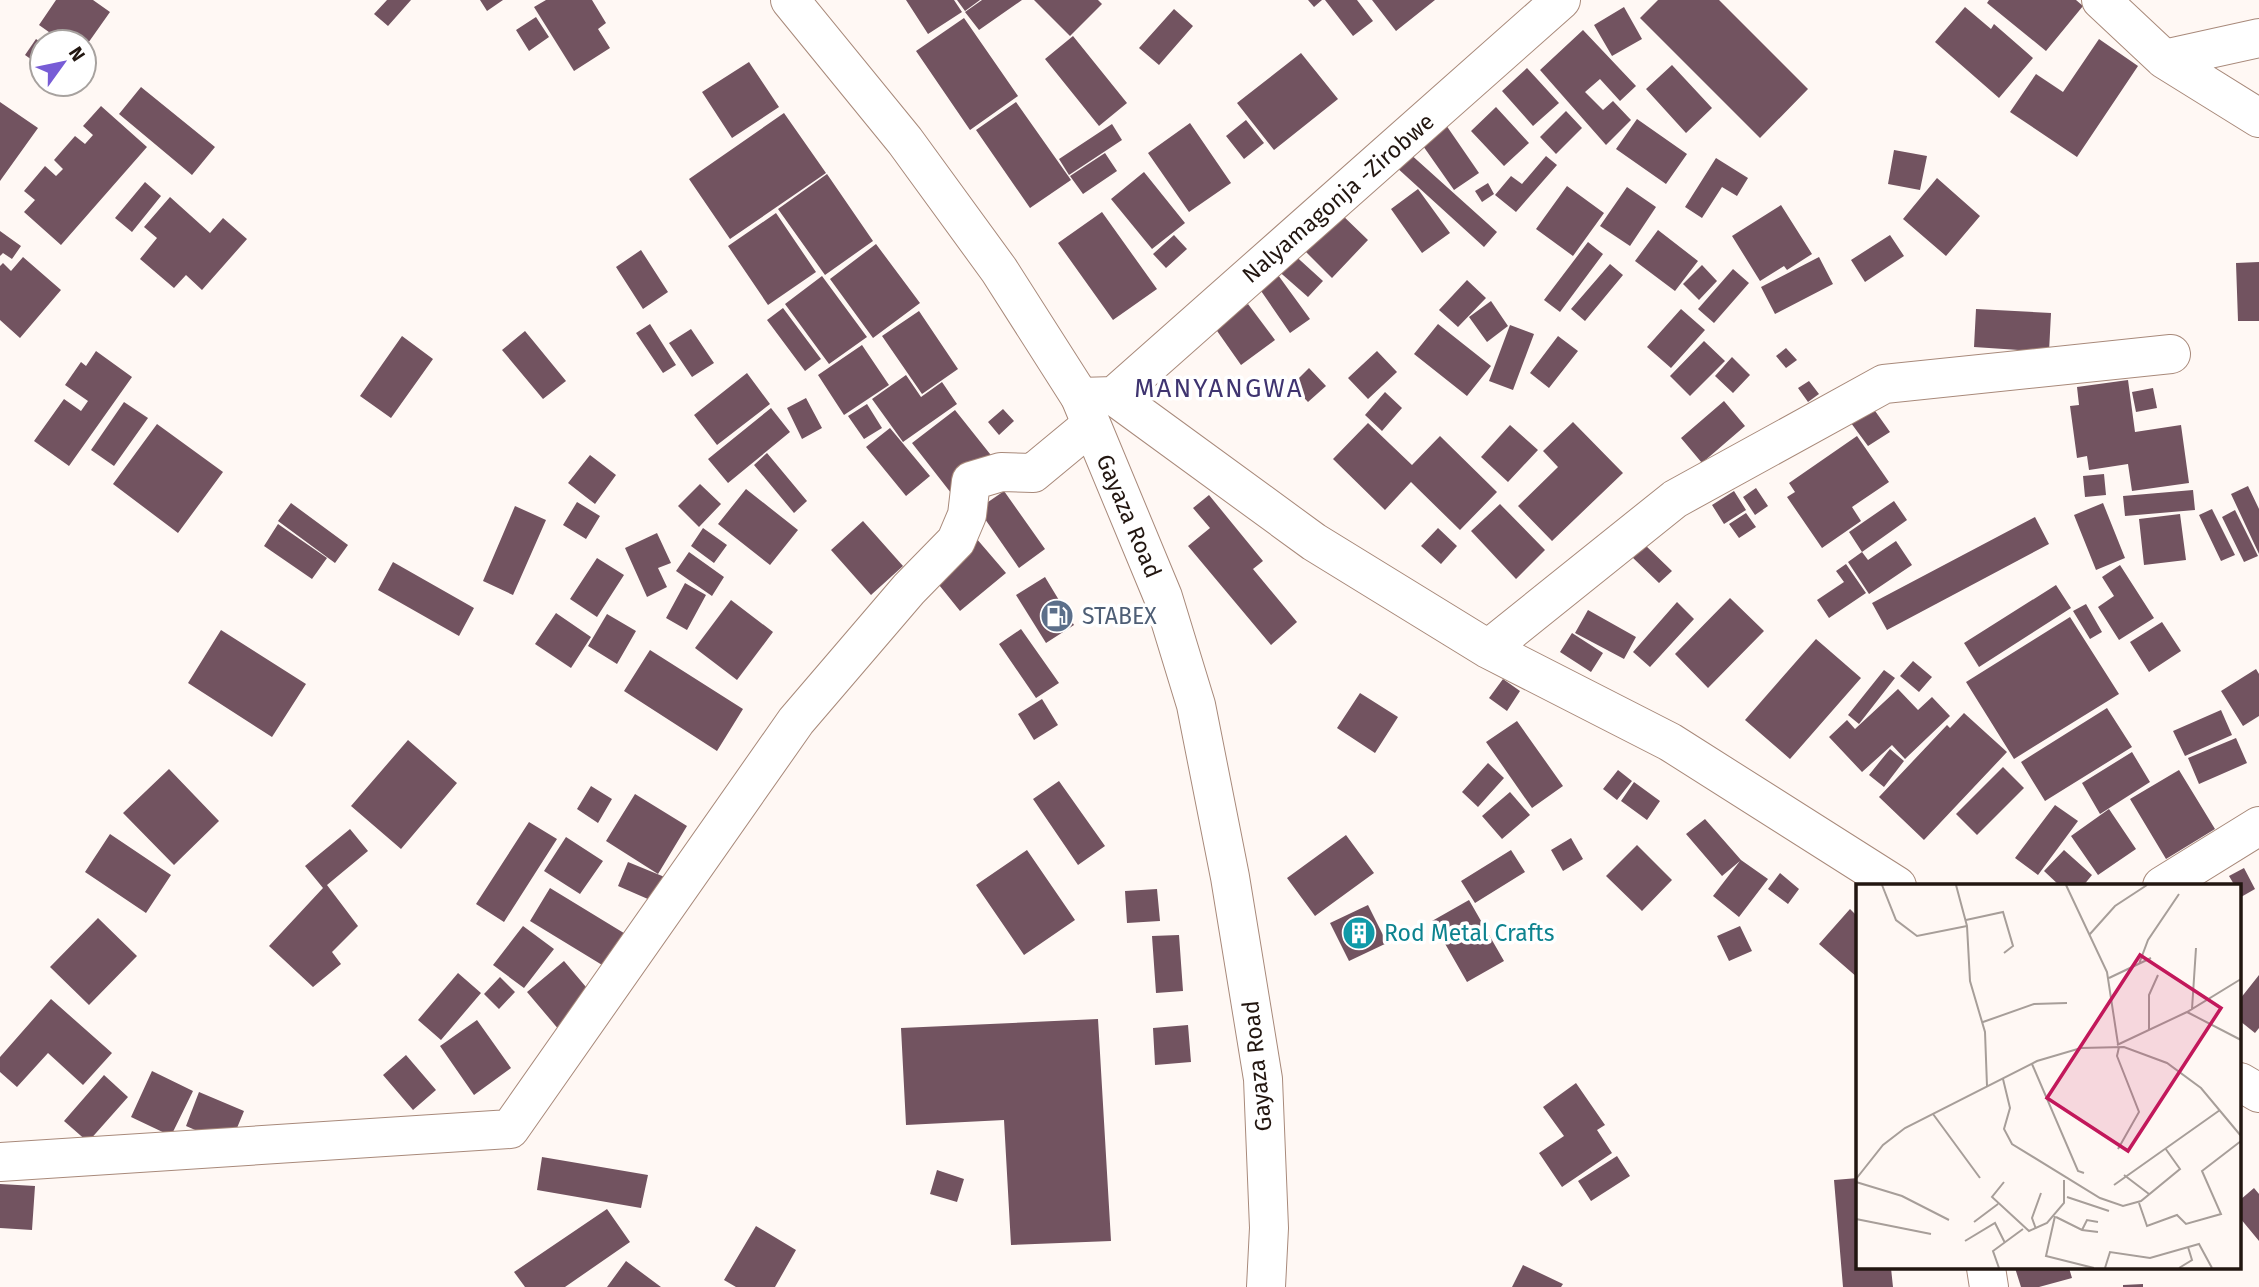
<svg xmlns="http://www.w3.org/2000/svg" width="2259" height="1287" font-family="'Fira Sans',sans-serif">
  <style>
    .building { fill: #725360 }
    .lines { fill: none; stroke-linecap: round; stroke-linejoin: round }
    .minor-casing { stroke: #a8897a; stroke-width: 40 }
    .major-casing { stroke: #a8897a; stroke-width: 40 }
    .minor { stroke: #fff; stroke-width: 38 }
    .major { stroke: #fff; stroke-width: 38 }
    .labels { text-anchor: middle; stroke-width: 7; stroke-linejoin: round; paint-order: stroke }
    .street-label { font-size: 23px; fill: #221610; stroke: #fff }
    .service-label { font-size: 23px; fill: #4e5e75; stroke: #fff; text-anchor: start }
    .culture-label { font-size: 23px; fill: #0d838f; stroke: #fff; text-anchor: start }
    .quarter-label { font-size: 26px; letter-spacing: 2px; fill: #3f3470; stroke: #fff }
    .inset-road { fill: none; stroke: #a79e99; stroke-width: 2 }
    .view { fill: #c2185b; fill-opacity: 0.15; stroke: #c2185b; stroke-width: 3.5 }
    .inset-edge { fill: none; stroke: #221610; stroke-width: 3.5 }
  </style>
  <rect width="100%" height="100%" fill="#fff8f4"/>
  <!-- building -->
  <path class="building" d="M56,0H93L110,12L86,46L84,42H63L39,25Z
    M387,0H411L388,26L374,14Z
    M480,0H503L487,11Z
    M546,0H592L606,23L598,29L610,48L574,71L534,7Z
    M906,0H954L962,12L928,34Z
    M957,0H980L965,11Z
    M982,0H1022L979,30L965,12Z
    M1034,0H1098L1102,4L1070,36Z
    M1308,0H1322L1314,7Z
    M1325,0H1357L1373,21L1353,36Z
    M1372,0H1435L1396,31Z
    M1658,0H1719L1808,89L1760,138L1640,18Z
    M1989,0H2076L2083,6L2046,51L1987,3Z
    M1624,7L1642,39L1612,56L1594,25Z
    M1965,7L1991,29L1994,24L2033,58L1999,98L1935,42Z
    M1174,9L1193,26L1159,65L1139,48Z
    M536,17L549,37L529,51L516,30Z
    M964,18L1018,96L970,130L916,51Z
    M1583,30L1636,86L1620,101L1600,79L1585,92L1603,110L1613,101L1631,120L1606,145L1540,70Z
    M1073,36L1127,103L1099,126L1045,59Z
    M36,39L42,43V67L25,55Z
    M2099,39L2138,66L2077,157L2010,112L2036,74L2063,92Z
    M1301,53L1338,99L1274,150L1237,103Z
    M749,62L779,107L732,138L702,92Z
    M1672,65L1712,108L1686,133L1646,89Z
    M1527,68L1559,103L1533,126L1502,91Z
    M141,87L215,147L192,175L119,114Z
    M0,102L38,128L0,181Z
    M1016,102L1071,180L1030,208L976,130Z
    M101,106L147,147L61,245L24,212L35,200L24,191L45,166L56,176L63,169L54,160L75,136L85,144L93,135L83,126Z
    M1496,107L1529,143L1504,166L1471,131Z
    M1566,111L1582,128L1556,154L1540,137Z
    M784,113L826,173L730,239L689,179Z
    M1637,119L1687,154L1666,184L1616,149Z
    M1246,120L1264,143L1244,159L1226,136Z
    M1190,123L1231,183L1189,212L1148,153Z
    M1112,124L1122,140L1069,175L1059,159Z
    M1446,125L1479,173L1454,190L1421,143Z
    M1894,150L1927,156L1920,190L1888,184Z
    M1408,152L1497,232L1484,247L1395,166Z
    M1105,153L1117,171L1083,194L1070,176Z
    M1546,156L1557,165L1516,212L1495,195L1511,176L1522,184Z
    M1716,158L1748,178L1737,196L1722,187L1702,218L1685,207Z
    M1144,172L1185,223L1152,249L1111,199Z
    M827,174L873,241L825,275L778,209Z
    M1937,178L1980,216L1946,256L1903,219Z
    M145,182L161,196L132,232L115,218Z
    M1488,183L1494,194L1482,202L1475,191Z
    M1567,186L1604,213L1573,256L1536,229Z
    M1627,187L1656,207L1630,246L1600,226Z
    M1418,189L1450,233L1422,253L1391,209Z
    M170,197L210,233L223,218L247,239L202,290L186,275L174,288L140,259L157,238L144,227Z
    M1781,205L1812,254L1787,270L1784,266L1760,281L1732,236Z
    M1338,211L1368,240L1332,278L1302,248Z
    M1102,212L1157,289L1113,320L1058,243Z
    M776,213L816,272L768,305L728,246Z
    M1658,230L1698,261L1675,291L1635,261Z
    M0,231L21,246L12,259L3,253L0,256Z
    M1174,235L1187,249L1166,268L1153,254Z
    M1890,235L1904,256L1865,282L1851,260Z
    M1588,242L1603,254L1560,312L1544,300Z
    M876,244L920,303L873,338L830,279Z
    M641,250L668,292L643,309L616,267Z
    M1290,251L1323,281L1308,297L1275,268Z
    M23,257L61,290L20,338L0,320V266L3,263L11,271Z
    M1819,257L1833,284L1775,314L1761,287Z
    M2259,262V321H2238L2236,263Z
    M1610,264L1623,275L1585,321L1571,309Z
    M1702,265L1717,281L1699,300L1683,284Z
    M1733,269L1749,283L1714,323L1698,309Z
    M1278,275L1310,319L1290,333L1259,288Z
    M822,276L867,337L829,364L785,304Z
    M1467,280L1486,298L1458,327L1439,310Z
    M1491,301L1508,326L1487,342L1469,317Z
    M1248,304L1275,340L1241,365L1215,328Z
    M783,308L821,359L805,371L767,320Z
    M1681,309L1705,330L1671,368L1647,347Z
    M1976,309L2051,313L2049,352L1974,347Z
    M919,311L958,369L922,394L882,336Z
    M650,324L676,365L663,373L636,333Z
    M1438,324L1491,366L1467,396L1414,354Z
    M1510,325L1534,334L1513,390L1489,381Z
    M691,329L714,363L692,377L669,343Z
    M525,331L566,381L543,399L502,350Z
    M402,336L433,359L391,418L360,396Z
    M1558,336L1578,351L1549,388L1530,373Z
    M1704,341L1725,361L1690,396L1670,376Z
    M862,345L889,385L844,415L818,375Z
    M1786,348L1797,360L1786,368L1776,356Z
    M96,351L132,377L69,466L34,441L64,399L81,411L88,401L65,385L81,362L86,366Z
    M1377,351L1397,372L1368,399L1348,378Z
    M1732,357L1750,375L1733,393L1715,376Z
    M1309,368L1326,386L1308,402L1292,385Z
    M747,373L770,404L717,445L694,415Z
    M906,375L921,397L942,382L957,404L903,442L872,399Z
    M2128,380L2135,432L2181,425L2189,483L2132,491L2128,464L2089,470L2087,456L2077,458L2070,406L2079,405L2077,387Z
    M1809,381L1819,394L1808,402L1798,388Z
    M2153,388L2157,408L2136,412L2132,392Z
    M1385,392L1402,408L1382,431L1365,415Z
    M806,398L822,428L802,439L787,408Z
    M1724,401L1745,426L1702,463L1681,438Z
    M124,402L148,418L114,466L91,450Z
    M867,404L882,428L864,439L848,416Z
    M771,408L790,432L728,483L708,459Z
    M1873,408L1890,432L1868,446L1851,423Z
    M1003,409L1014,421L999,435L988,422Z
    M955,410L994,459L951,493L912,443Z
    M1573,422L1623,473L1552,541L1518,506L1558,467L1543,451Z
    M1368,423L1412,465L1440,436L1497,492L1460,530L1411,482L1385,510L1333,459Z
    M157,424L223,472L178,533L113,484Z
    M1510,425L1538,450L1508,482L1481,457Z
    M890,428L930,476L906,496L866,447Z
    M1857,436L1889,482L1852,507L1861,521L1822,548L1787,497L1795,492L1789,483Z
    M767,453L807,501L794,513L754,465Z
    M590,455L616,475L595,504L568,483Z
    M2104,474L2106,495L2085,497L2083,476Z
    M700,484L721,504L699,527L678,506Z
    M2248,486L2259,509V554L2231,494Z
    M1756,488L1768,506L1755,515L1743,497Z
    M746,489L798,530L770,565L718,524Z
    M2193,490L2195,510L2125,516L2123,496Z
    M1004,491L1045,549L1019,568L978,509Z
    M1734,491L1746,510L1724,524L1712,505Z
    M1209,495L1263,561L1253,569L1297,622L1271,645L1188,546L1210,528L1193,508Z
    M1894,501L1907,520L1862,552L1849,532Z
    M577,502L600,516L586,539L563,525Z
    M291,503L348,545L335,563L278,521Z
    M2103,503L2125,558L2096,570L2074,515Z
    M1500,504L1545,550L1516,579L1471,531Z
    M515,506L546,520L513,595L483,581Z
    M2212,509L2235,555L2221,561L2199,515Z
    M2235,510L2258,556L2244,562L2222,517Z
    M1746,513L1756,527L1739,538L1729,524Z
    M2180,514L2186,560L2144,565L2139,519Z
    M2035,517L2049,544L1887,630L1872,603Z
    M863,521L903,566L871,595L831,550Z
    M278,524L327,558L312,579L264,546Z
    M703,528L727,545L714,563L691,546Z
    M1438,528L1457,546L1441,564L1421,546Z
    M657,533L671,563L658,568L667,587L647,597L625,548Z
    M976,538L1006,573L960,611L931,575Z
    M1896,541L1912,565L1869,594L1848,562L1862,552L1868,560Z
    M1643,543L1672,571L1659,583L1631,556Z
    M689,552L724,577L712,596L676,571Z
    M597,558L624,575L597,617L570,599Z
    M393,562L474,608L459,636L378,590Z
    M1846,564L1866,593L1829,618L1817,600L1844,582L1836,571Z
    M2120,565L2154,618L2119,640L2098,607L2114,596L2102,577Z
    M1045,577L1074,625L1046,643L1016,595Z
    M685,583L706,595L687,630L666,618Z
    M2056,585L2071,608L1979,667L1964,643Z
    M1730,598L1764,631L1708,688L1675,654Z
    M731,600L773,632L737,680L695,648Z
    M1677,602L1694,619L1650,667L1633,652Z
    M2086,604L2102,632L2090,639L2073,611Z
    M1588,610L1636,637L1624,659L1575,633Z
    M556,613L591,637L571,668L535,644Z
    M607,614L636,631L617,664L588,646Z
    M2070,617L2119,694L2014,759L1966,682Z
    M2162,622L2181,651L2149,672L2130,642Z
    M1021,629L1059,683L1036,698L999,644Z
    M221,630L306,684L272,737L188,683Z
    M1572,633L1603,653L1591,672L1560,652Z
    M1816,639L1861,678L1790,759L1745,720Z
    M650,650L743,709L717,751L624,691Z
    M1913,661L1932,677L1919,692L1900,676Z
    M2256,669L2259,674V716L2243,726L2221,691Z
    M1884,670L1895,678L1859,724L1848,715Z
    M1503,679L1520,691L1507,711L1489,698Z
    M1898,689L1918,710L1932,697L1950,716L1905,759L1892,745L1862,772L1829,737L1847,720L1855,729Z
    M1360,693L1398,717L1375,753L1337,728Z
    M1042,699L1058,725L1034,740L1018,714Z
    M2107,708L2132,747L2045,801L2021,762Z
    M2221,710L2232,735L2185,756L2173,731Z
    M1964,713L2007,752L1924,840L1879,797L1947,725L1950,728Z
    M1517,721L1563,786L1532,808L1486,742Z
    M2236,738L2247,763L2199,784L2188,758Z
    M408,740L457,783L401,849L351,806Z
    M1890,749L1904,761L1884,787L1869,775Z
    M2132,752L2150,782L2100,814L2082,783Z
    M1488,763L1504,778L1478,807L1462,792Z
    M2003,767L2024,788L1977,835L1956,814Z
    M169,769L219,821L174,865L123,813Z
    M1618,770L1632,781L1617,800L1603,789Z
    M2179,770L2215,829L2166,859L2130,799Z
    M1059,781L1105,846L1078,865L1033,799Z
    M1634,782L1660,801L1647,820L1621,801Z
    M591,786L612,799L598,823L577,809Z
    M1510,792L1530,815L1502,839L1482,816Z
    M635,794L687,826L658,874L606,841Z
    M2055,805L2078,821L2038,875L2015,858Z
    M2109,809L2136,849L2098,875L2071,836Z
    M1705,819L1741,860L1768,879L1739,917L1713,896L1740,861L1722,876L1686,834Z
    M529,822L557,839L504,922L476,904Z
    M350,829L368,851L327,885L358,926L332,952L341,964L313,987L269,946L323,888L305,866Z
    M110,834L171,875L146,913L85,872Z
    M1346,835L1374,873L1315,916L1287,878Z
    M566,837L603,861L580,894L544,871Z
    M1571,838L1583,859L1563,871L1551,850Z
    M1637,845L1672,880L1642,911L1606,876Z
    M1027,850L1075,920L1024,955L976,885Z
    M1511,850L1525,872L1475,903L1461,881Z
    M2064,850L2092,875L2083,886H2060L2044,871Z
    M628,862L667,878L657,903L618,886Z
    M2244,868L2255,889L2241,897L2240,886H2235L2229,876Z
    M1780,873L1799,889L1788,904L1768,889Z
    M550,888L632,938L612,971L530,921Z
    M1157,889L1160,921L1127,923L1125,891Z
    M1469,900L1504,961L1467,982L1432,921Z
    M1368,905L1387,943L1349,961L1330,923Z
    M1850,909L1858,917V978L1819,944Z
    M98,918L137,956L89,1005L50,967Z
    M523,926L554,949L524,988L493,965Z
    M1740,926L1752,951L1729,961L1717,936Z
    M1179,935L1183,991L1156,993L1152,936Z
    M564,961L597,1000L560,1031L527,992Z
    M458,973L481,993L441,1040L418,1020Z
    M2259,975V1028L2255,1033L2240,1021V999Z
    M500,977L515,992L499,1009L484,994Z
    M51,999L112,1053L83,1085L48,1053L17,1087L0,1072V1057Z
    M1098,1019L1111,1241L1011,1245L1004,1120L906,1125L901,1028Z
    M477,1020L511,1068L474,1095L440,1046Z
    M1188,1025L1191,1062L1155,1065L1153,1028Z
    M406,1055L436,1090L413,1110L383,1075Z
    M152,1071L193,1091L171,1136L131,1117Z
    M104,1075L128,1097L88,1142L64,1121Z
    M1576,1083L1605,1125L1597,1130L1612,1153L1562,1187L1539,1153L1564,1136L1543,1107Z
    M199,1092L244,1111L230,1145L186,1126Z
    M1617,1156L1630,1176L1591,1201L1578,1181Z
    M542,1157L648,1175L641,1208L537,1190Z
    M937,1170L964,1179L957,1202L930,1194Z
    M1858,1178V1268H1891L1893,1287H1843L1834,1180Z
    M0,1184L35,1186L32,1230L0,1228Z
    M2254,1188L2259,1194V1241L2240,1218V1200Z
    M607,1209L630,1242L565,1287H525L514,1272Z
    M756,1226L796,1250L775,1287H736L724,1280Z
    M626,1261L661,1287H607Z
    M1523,1265L1563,1284L1561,1287H1512Z
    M2015,1268H2069L2072,1278L2039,1287H2021Z
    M2143,1284V1287H2123V1285Z"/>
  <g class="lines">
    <defs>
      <path id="minor" d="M2101,0L2164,59L2259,118
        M2164,59L2259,38
        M1114,396L1561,0
        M1080,397L1114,396L1314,542L1488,649L1670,742L1897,886
        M1488,649L1675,499L1884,384L2171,354
        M2162,886L2259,826
        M2240,1082L2259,1093
        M0,1162L510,1129L796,721L909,589L956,541L967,515L971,481L1001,472L1033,473L1091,425
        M1986,1268L1989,1287"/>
      <path id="major" d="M790,0L905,141L999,270L1080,397L1163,597L1196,705L1230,877L1263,1079L1269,1228L1266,1287"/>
    </defs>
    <!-- minor casing -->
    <use href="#minor" class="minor-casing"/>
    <!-- major casing -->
    <use href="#major" class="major-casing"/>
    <!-- minor -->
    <use href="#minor" class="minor"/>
    <!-- major -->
    <use href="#major" class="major"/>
  </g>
  <!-- icons -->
  <defs>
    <symbol id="fuel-disc" viewBox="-11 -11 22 22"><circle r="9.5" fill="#5c6f8a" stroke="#fff"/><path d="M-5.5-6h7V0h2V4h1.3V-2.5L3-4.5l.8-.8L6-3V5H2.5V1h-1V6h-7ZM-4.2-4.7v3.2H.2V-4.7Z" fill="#fff"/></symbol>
    <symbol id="building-disc" viewBox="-11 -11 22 22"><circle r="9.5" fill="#0f9aa8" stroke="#fff"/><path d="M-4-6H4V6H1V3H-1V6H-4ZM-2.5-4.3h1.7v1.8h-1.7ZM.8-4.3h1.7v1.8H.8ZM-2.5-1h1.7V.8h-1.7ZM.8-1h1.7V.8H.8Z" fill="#fff"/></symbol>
  </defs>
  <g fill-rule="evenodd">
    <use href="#fuel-disc" x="1038" y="597" width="38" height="38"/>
    <use href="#building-disc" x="1340" y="914" width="38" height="38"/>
  </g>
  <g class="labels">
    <!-- street labels -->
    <g class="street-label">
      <text transform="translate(1338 198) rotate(-41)" y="8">Nalyamagonja -Zirobwe</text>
      <text transform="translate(1129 516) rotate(67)" y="8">Gayaza Road</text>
      <text transform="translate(1257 1066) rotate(-96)" y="8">Gayaza Road</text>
    </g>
    <!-- service labels -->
    <g class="service-label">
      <text x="1082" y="624">STABEX</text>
    </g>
    <!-- culture labels -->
    <g class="culture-label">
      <text x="1384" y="941">Rod Metal Crafts</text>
    </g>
    <!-- quarter labels -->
    <g class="quarter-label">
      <text x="1219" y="397">MANYANGWA</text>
    </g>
  </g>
  <!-- overview -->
  <g transform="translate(1856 884)">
    <rect width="385" height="385" fill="#fff8f4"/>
    <path class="inset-road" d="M26,1L40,36L61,52L111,42M100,1L111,42L114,97L129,148L131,202M210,1L251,88L262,160M110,36L147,28L157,62L148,69M234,50L259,22L291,1M283,80L292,56L323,10M253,94L295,74M336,125L340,64M331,128L385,156M127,138L178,120L211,119M293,146V111L302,91M261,161L331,128L385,95M176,180L222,287L228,289M147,195L154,224L148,245L156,260L244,314L267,322L285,317L324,285L309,264M77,230L124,294M262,265L283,228L261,172L263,163M268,291L293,310M0,295L27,261L49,244L181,177L225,164L268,163L311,179L345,204L385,252M0,298L46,312L93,336M148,298L136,313L173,347L191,339L208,319V296M258,301L364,226M211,313L253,327M283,319L291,342L321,331L330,340L365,330L346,287L385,257M199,332L190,372L238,384M200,333L226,346L242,348M0,335L75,350M118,338L142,320M180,345L176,334L185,309M226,346L231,336L242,338M109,357L139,339L149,359M143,384L137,367L167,345M249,384L254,368L294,374L343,360L356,384M323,384L336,376L332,363"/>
    <path class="view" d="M284,71L365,124L272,267L191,214Z"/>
    <rect width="385" height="385" class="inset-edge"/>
  </g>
  <!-- north arrow -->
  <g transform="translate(63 63) rotate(57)"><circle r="33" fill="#ffffff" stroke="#a7a29f" stroke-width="2"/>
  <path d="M0-5L12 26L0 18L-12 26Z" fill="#775cd6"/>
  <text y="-10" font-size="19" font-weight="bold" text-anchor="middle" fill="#221610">N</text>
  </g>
</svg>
